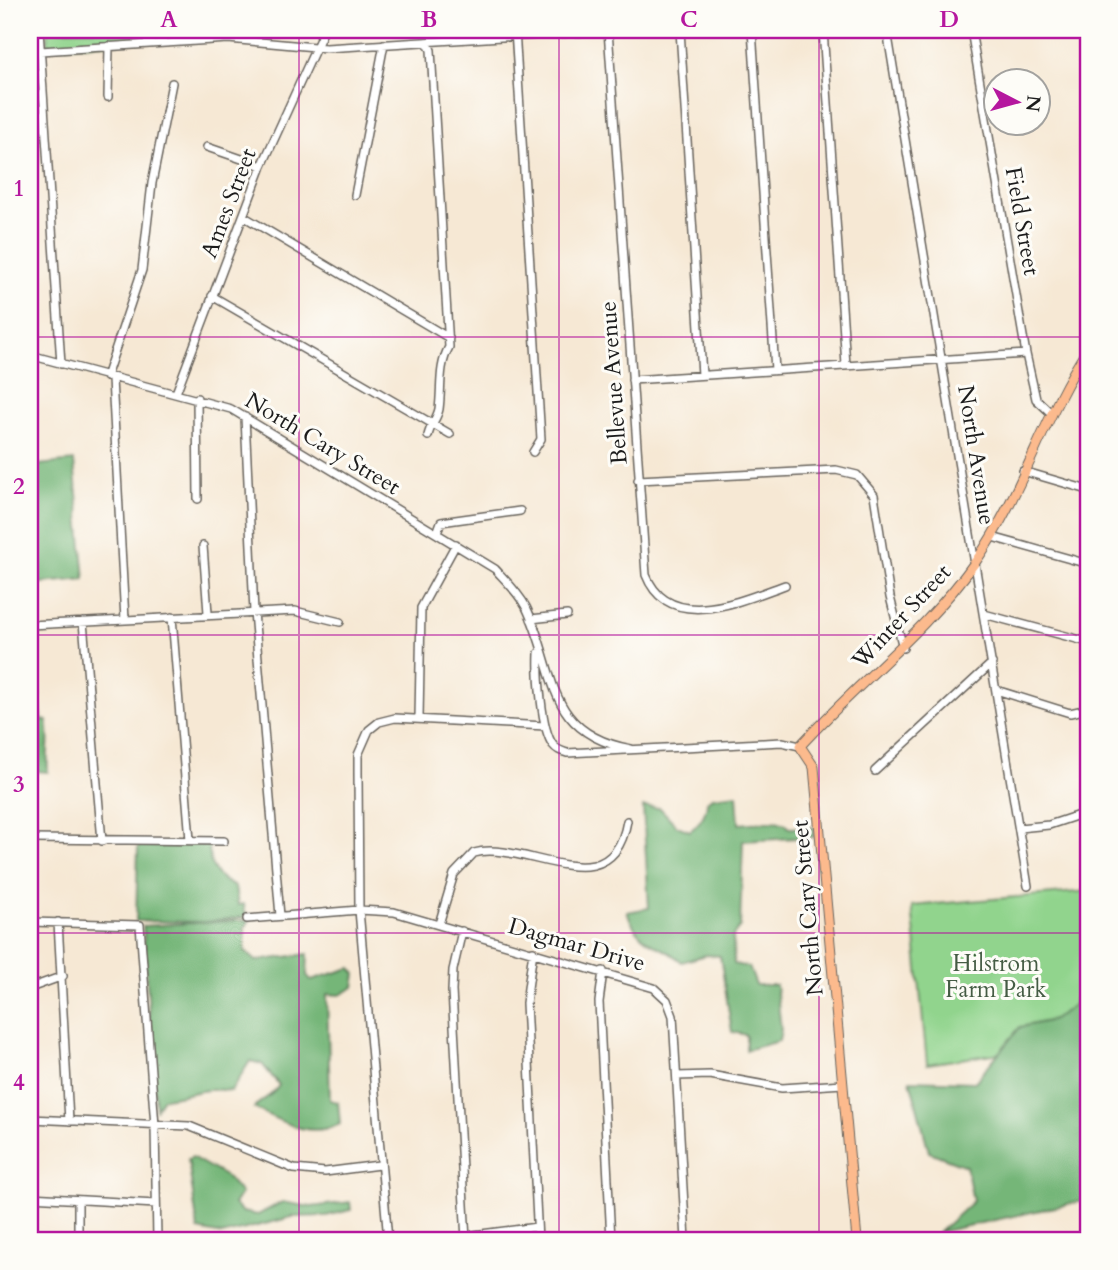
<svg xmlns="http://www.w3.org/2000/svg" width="1118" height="1270" font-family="Cardo,serif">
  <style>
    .green { fill: #91d48d; stroke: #567854; stroke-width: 2 }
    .forest { fill: #74b678; stroke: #48694a; stroke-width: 2 }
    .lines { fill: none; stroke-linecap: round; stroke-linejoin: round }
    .minor-casing { stroke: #68635c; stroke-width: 10 }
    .major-casing { stroke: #68635c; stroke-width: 11 }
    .minor { stroke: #fff; stroke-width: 7 }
    .major { stroke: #fcba8d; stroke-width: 9 }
    .grid { fill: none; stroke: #b5179e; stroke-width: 2; stroke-opacity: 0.55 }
    .labels { text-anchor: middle; stroke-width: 6; stroke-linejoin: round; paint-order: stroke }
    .street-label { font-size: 23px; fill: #1c1c1c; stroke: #fdfcf7 }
    .park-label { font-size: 23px; fill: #455c44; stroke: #fdfcf7 }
    .neatline { fill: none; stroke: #b5179e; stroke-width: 2.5 }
    .grid-label { font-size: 23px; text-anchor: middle; font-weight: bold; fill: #b5179e }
  </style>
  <rect width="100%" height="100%" fill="#fdfcf7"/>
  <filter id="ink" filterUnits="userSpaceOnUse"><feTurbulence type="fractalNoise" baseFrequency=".0143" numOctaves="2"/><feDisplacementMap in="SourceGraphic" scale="14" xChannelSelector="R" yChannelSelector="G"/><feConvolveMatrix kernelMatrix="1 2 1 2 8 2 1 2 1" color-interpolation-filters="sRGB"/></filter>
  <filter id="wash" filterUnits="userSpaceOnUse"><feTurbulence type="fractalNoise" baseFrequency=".00686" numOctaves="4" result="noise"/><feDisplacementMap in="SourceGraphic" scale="28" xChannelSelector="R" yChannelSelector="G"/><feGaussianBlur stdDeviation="1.57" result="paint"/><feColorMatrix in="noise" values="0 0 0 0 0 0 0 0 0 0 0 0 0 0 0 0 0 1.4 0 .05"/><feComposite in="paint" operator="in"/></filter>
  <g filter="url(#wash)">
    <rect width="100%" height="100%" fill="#f6e8d4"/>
    <!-- green -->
    <path class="green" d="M47,30H244V35L48,47Z
      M1088,891V1075L1040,1047L927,1064L912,906Z"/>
    <!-- forest -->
    <path class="forest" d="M74,461L85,579L31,584L34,623H30V466Z
      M30,629H32L42,720L47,721C51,741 46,752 48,772L36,771L30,764Z
      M737,794L739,824L776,821L786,824L789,828L814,827V837L743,841L740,927L733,936L734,964L749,967L756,985H776L781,1029L779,1041L746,1050V1035L732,1032L720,956L706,955L682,962C656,940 641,948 627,912L649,908L643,807L660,808L677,826L690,831C700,823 707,814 707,801L712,797Z
      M209,844C209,867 214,877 235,887L238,905L244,904L245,913L252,916L205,922L136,921L138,846Z
      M250,920L245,928V951L256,961L308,954L307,975L311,980L351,968L356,974L354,987L340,995L327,994L330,1100L338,1102L340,1124C309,1139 282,1122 254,1108C262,1098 273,1097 279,1085L262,1064L250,1061L231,1091C208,1086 186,1096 163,1098L156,1109L143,926Z
      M1087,948L1088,1200L939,1232L973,1201L966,1166L929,1152L910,1080L975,1082L1020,1027L1053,1020L1074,1005Z
      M192,1157L228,1178L241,1193L234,1204L242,1212L258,1215L282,1202L311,1207L350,1202L351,1210L326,1216L292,1217L222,1235L198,1230L188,1159Z"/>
  </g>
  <g filter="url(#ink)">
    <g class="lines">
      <defs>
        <path id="minor" d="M39,30L61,364
          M515,30L541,439L533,452
          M608,30L646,575C669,634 743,600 785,585
          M680,30L702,375
          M752,30L775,370
          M823,30L846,365
          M887,30L1028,886
          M971,30L1026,354L1036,399L1051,413
          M427,42L431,50L449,347C438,367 442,387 439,409C437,419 430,425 428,436
          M40,51L228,39L326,48L616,30
          M108,97L109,46
          M207,147L262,166
          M355,195L384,44
          M243,216L449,338
          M212,296L450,434
          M30,355L231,409L495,569C506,581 518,592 526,607C557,670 543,733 631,749
          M106,377L142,270L152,183L172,83
          M112,379L125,620
          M632,380L1026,354
          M176,393L262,166L324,30
          M197,398L198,499
          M245,417L254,612L280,916
          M1023,471L1088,490
          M638,480L836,470L857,475L874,495L890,597L903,648
          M437,533L441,522L520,511
          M992,537L1088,564
          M203,546L208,613
          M984,614L1088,642
          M172,617L190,840
          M531,619L567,615
          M83,622L102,841
          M30,625L295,611L340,622
          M539,653C538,674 541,729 553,745C557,750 561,751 567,753L782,742L800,746
          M996,690L1070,713L1088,709
          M419,718L421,608L456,544
          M875,771L992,663
          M1019,828L1049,825L1088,812
          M30,839L224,841
          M247,919L359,910L394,912L654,988L667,1000L673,1016L686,1240
          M30,922L140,925L155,1126L157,1240
          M58,922L69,1121
          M439,924L454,874L474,853C525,839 612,909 627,821
          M462,931L453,970L452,991L466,1240
          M533,951L526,1003L538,1240
          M603,971L599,1002L611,1240
          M30,988L63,976
          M677,1076L710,1075L782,1088L843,1084
          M30,1119L189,1126L294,1169L325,1172L379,1165
          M30,1197L156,1204
          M1087,1231L1088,1236
          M78,1240V1200
          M388,1240L359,910L358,773V755L369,730L379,722L395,718L545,726
          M434,1240L537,1227"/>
        <path id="major" d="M857,1240L814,767L800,746C858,682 926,632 976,561C1022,495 1044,415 1088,349"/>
      </defs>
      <!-- minor casing -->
      <use href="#minor" class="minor-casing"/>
      <!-- major casing -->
      <use href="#major" class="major-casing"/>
      <!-- minor -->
      <use href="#minor" class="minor"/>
      <!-- major -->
      <use href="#major" class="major"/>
    </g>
  </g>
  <!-- grid -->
  <path class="grid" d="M299,30V1240M559,30V1240M819,30V1240M30,337H1088M30,635H1088M30,933H1088"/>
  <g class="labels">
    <!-- street labels -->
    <g class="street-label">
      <text transform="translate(228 203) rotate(-69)" y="8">Ames Street</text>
      <text transform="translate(1023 221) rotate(80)" y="8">Field Street</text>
      <text transform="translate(613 383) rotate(-94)" y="8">Bellevue Avenue</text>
      <text transform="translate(323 443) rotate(31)" y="8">North Cary Street</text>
      <text transform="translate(977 455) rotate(81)" y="8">North Avenue</text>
      <text transform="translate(901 616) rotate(-47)" y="8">Winter Street</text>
      <text transform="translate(807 908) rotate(-95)" y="8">North Cary Street</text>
      <text transform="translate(577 944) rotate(16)" y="8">Dagmar Drive</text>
    </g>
    <!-- park labels -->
    <g class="park-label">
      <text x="996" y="971">Hilstrom<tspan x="996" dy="26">Farm Park</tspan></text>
    </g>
  </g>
  <!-- margin -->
  <rect width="1118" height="1270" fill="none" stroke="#fdfcf7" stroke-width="77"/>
  <!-- north arrow -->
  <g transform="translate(1017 102) rotate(96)"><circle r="33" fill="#fdfcf7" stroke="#a3a29f" stroke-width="2"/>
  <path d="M0-5L12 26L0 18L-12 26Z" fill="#b5179e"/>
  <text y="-10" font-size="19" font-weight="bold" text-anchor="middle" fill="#1c1c1c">N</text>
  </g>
  <rect x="38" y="38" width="1042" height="1194" class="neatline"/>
  <g class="grid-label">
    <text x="169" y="27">A</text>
    <text x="429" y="27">B</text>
    <text x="689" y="27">C</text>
    <text x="949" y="27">D</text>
    <text x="19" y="196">1</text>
    <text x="19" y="494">2</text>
    <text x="19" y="792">3</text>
    <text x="19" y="1090">4</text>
  </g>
</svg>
